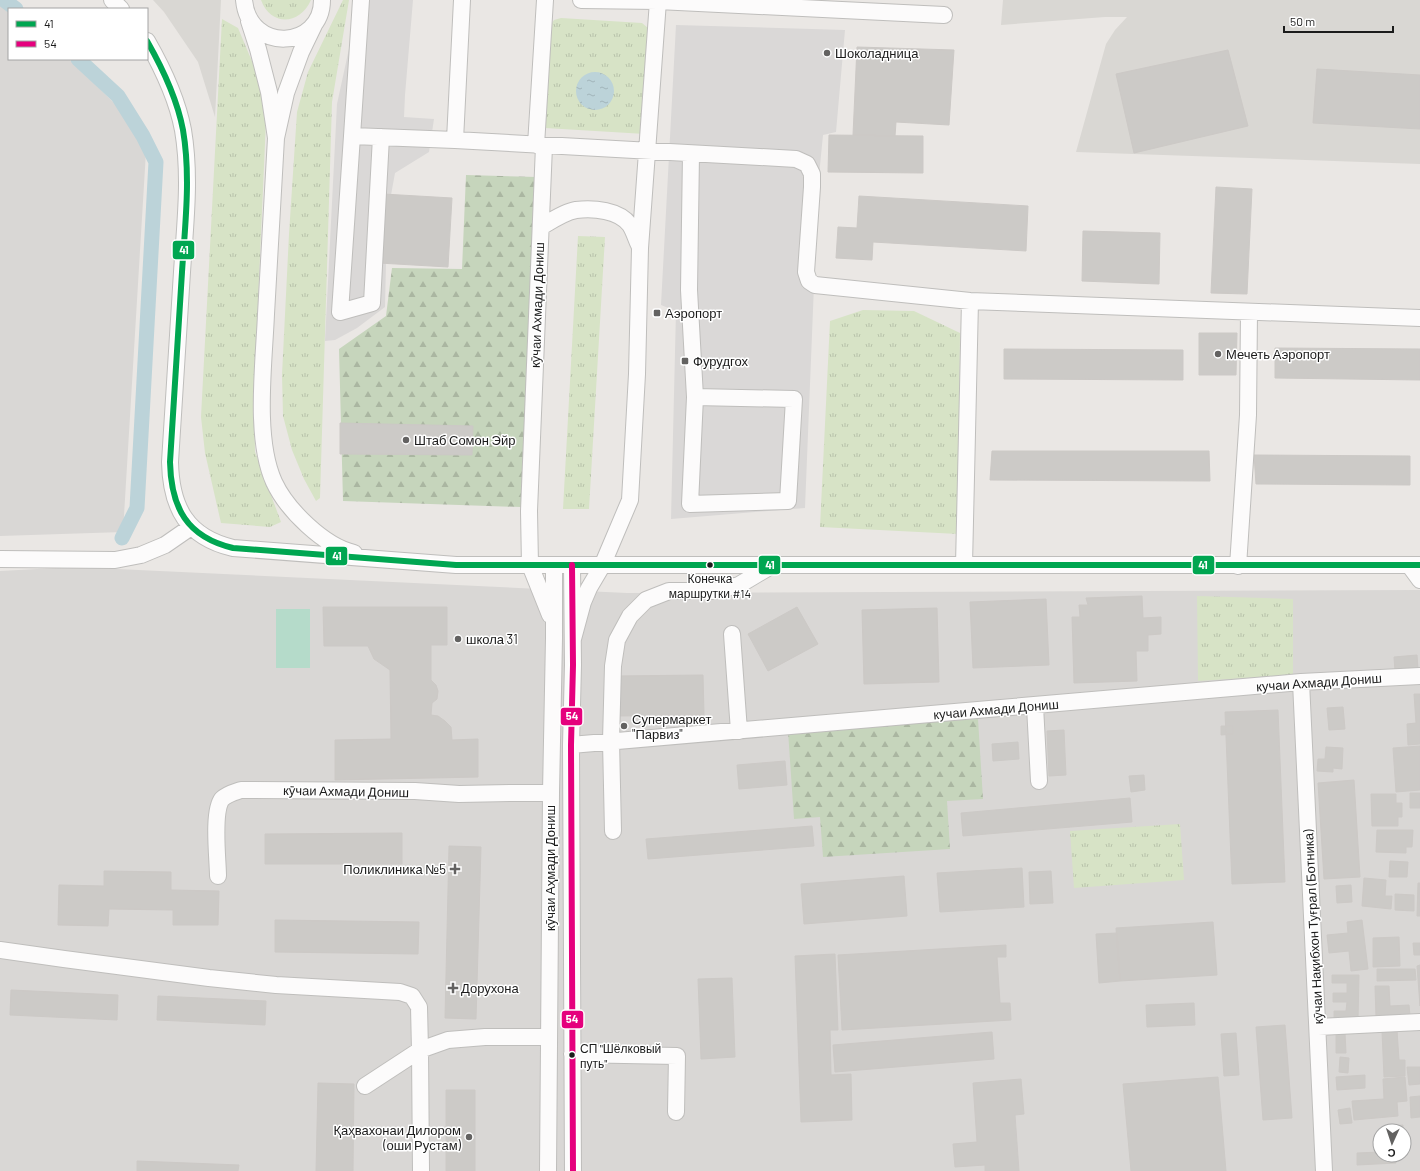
<svg xmlns="http://www.w3.org/2000/svg" width="1420" height="1171" font-family="Barlow,sans-serif">
  <style>
    .residential { fill: #d9d7d5; fill-rule: evenodd }
    .airport { fill: #d9d7d3 }
    .grass { fill: url(#grass-tufts) }
    .forest { fill: url(#forest-firs) }
    .pitch { fill: #b5dbca }
    .parking { fill: #dad8d7 }
    .water { fill: url(#water-ripples) }
    .lines { fill: none; stroke-linecap: round; stroke-linejoin: round }
    .canal { stroke: #bcd3d9; stroke-width: 15 }
    .building { fill: #cccac7; stroke: #ccc9c6 }
    .minor-casing { stroke: #bfbebc; stroke-width: 18 }
    .minor { stroke: #fcfbfb; stroke-width: 16 }
    .bus-1-casing { stroke: #fff; stroke-width: 9 }
    .bus-2-casing { stroke: #fff; stroke-width: 9 }
    .bus-1 { stroke: #00a651; stroke-width: 6 }
    .bus-2 { stroke: #e5007d; stroke-width: 6 }
    .poi-dot { fill: #636261; stroke: #fff; stroke-width: 1.5 }
    .bus-dot { fill: #1b1b1b; stroke: #fff; stroke-width: 1.5 }
    .labels { text-anchor: middle; stroke-width: 3; stroke-linejoin: round; paint-order: stroke }
    .bus-label { font-size: 12px; fill: #1b1b1b; stroke: #fff }
    .poi-label { font-size: 13px; fill: #1b1b1b; stroke: #fff; text-anchor: start }
    .street-label { font-size: 13px; fill: #1b1b1b; stroke: #fff }
    .line-badge { stroke: #fff; stroke-width: 1.5 }
    .badge-label { font-size: 11px; text-anchor: middle; font-weight: bold; fill: #fff }
  </style>
  <defs>
    <pattern id="grass-tufts" width="24" height="20" patternUnits="userSpaceOnUse"><rect width="24" height="20" fill="#d7e3c6"/><path d="M3 7l-1-3M5 7V3M7 7l1-3M15 17l-1-3M17 17v-4M19 17l1-3" fill="none" stroke="#b8c2aa"/></pattern>
    <pattern id="forest-firs" width="22" height="20" patternUnits="userSpaceOnUse"><rect width="22" height="20" fill="#c6d5bc"/><path d="M5 1l3.5 6h-7zM16 11l3.5 6h-7z" fill="#aab6a1"/></pattern>
    <pattern id="water-ripples" width="26" height="14" patternUnits="userSpaceOnUse"><rect width="26" height="14" fill="#bcd3d9"/><path d="M2 4q2-2 4 0t4 0M15 11q2-2 4 0t4 0" fill="none" stroke="#a1b5ba"/></pattern>
  </defs>
  <rect width="100%" height="100%" fill="#eae7e4"/>
  <!-- residential -->
  <path class="residential" d="M0,0H8L17,9H9V59H69L147,135L123,532L0,536Z
    M74,567L627,593L1420,590V1171H0V571ZM1380,1131H1404V1155H1380Z"/>
  <!-- airport -->
  <path class="airport" d="M153,0H221L215,117L198,62L164,12Z
    M1003,0H1420V164L1076,152L1106,44L1115,30L1127,17H1105L1001,25Z"/>
  <!-- grass -->
  <path class="grass" d="M261,0H311C300,25 271,27 261,0Z
    M343,0H349L332,102L320,498L316,501L304,479L292,450L283,416L282,375L289,234L297,112L308,72Z
    M561,18L642,23L648,28L645,134L545,128L550,26L554,20Z
    M222,19L238,28L259,78L266,121L254,393L255,452L281,522L270,527L221,523L205,453L201,417Z
    M578,236L605,237L589,509H563Z
    M863,310L914,311L960,333L958,534L820,527L830,321Z
    M1197,596L1293,599V675L1198,681Z
    M1180,824L1184,880L1074,888L1070,831Z"/>
  <!-- forest -->
  <path class="forest" d="M466,175L537,177L521,507L343,501L339,349L386,316L392,268L462,269Z
    M978,719L983,799L947,801L950,849L823,857L820,817L794,819L788,731Z"/>
  <!-- pitch -->
  <path class="pitch" d="M276,609H310V668H276Z"/>
  <!-- parking -->
  <path class="parking" d="M358,0H413L405,95L404,117L434,119L429,152L395,173L391,195L386,263L385,307L357,328L335,340L325,341L337,104L350,44Z
    M676,25L845,30L836,132L823,135L818,186L805,508L671,519L676,311L661,305Z"/>
  <!-- water -->
  <path class="water" d="M576 91a19 19 0 1 1 38 0a19 19 0 1 1-38 0Z"/>
  <g class="lines">
    <!-- canal -->
    <path class="canal" d="M4,0L16,9
      M78,59L118,96L143,136L156,162L137,508L122,538"/>
  </g>
  <!-- building -->
  <path class="building" d="M857,47L954,50L949,125L896,122L895,136L853,135Z
    M1228,50L1248,126L1134,153L1116,74Z
    M1317,69L1420,75V129L1313,123Z
    M829,135L923,136V173L828,172Z
    M1216,187L1252,189L1247,294L1211,293Z
    M383,194L452,198L448,267L379,263Z
    M859,196L1028,206L1026,251L873,242L872,260L836,258L838,227L857,228Z
    M1083,231L1160,233L1159,284L1082,281Z
    M1199,333H1237L1236,375H1199Z
    M1275,348L1420,349V380L1275,378Z
    M1004,349L1183,350V380L1004,379Z
    M340,423L473,426L472,455L340,454Z
    M992,451H1209L1210,481L990,480Z
    M1254,455L1410,456V485L1256,484Z
    M1142,596L1143,618L1161,617V634L1148,635V651H1136L1137,681L1074,683L1072,617H1080L1079,605H1088L1086,598Z
    M1046,599L1049,665L973,668L970,602Z
    M323,607H447V645H431V680L436,685L438,691L437,699L432,703L431,715L438,716L445,721L451,727L452,740L478,739V777L335,780V740L391,739L390,670L374,659L368,646H324Z
    M797,607L818,644L768,671L748,634Z
    M937,608L939,682L864,684L862,610Z
    M1417,655L1418,669L1395,671L1394,657Z
    M703,675L704,715L616,716V676Z
    M1414,694H1420V744L1408,745L1407,724L1416,723Z
    M1343,707L1345,729L1329,730L1327,708Z
    M1278,710L1285,882L1232,884L1225,712Z
    M1221,726H1233V734L1221,735Z
    M1064,730L1066,775L1049,776L1047,731Z
    M1018,742L1019,759L993,761L992,744Z
    M1420,746V790L1396,792L1393,748Z
    M1326,747L1343,748L1342,769L1333,768V772L1317,771L1318,759H1325Z
    M785,761L787,785L739,789L737,765Z
    M1144,775L1145,790L1131,792L1129,776Z
    M1354,780L1360,877L1324,879L1318,783Z
    M1410,793H1420V808H1410Z
    M1371,794H1396V803H1402V817H1398V826H1372Z
    M1130,798L1132,822L963,836L961,813Z
    M812,826L814,846L648,859L646,839Z
    M1377,830H1413L1412,847H1406V853L1376,852Z
    M402,833V864H265V834Z
    M449,846L481,847L476,1019L445,1018Z
    M1390,861L1408,862L1407,877H1389Z
    M1022,868L1024,907L940,912L937,873Z
    M104,871L171,872V890L219,891L218,925H173V910L109,909L108,926L58,925L59,885L104,886Z
    M1051,871L1053,903L1030,904L1029,872Z
    M904,876L907,916L804,924L801,884Z
    M1364,878L1386,880L1385,896H1392L1391,909L1362,906Z
    M1418,883H1420V916H1417Z
    M1351,885L1352,902L1337,903L1336,886Z
    M1395,894L1414,895V911L1395,910Z
    M275,920L419,922L418,954L275,952Z
    M1362,920L1368,969L1351,971L1349,951L1329,953L1327,935L1348,933L1347,922Z
    M1213,922L1217,975L1120,981L1116,928Z
    M1117,933L1120,981L1099,983L1096,934Z
    M1399,937L1400,966L1373,967V938Z
    M1413,943H1420V955H1414Z
    M1006,945V957H997L1000,1003H1010L1011,1020L842,1030L838,955Z
    M835,954L838,1030H830L831,1075L851,1074L852,1120L801,1122L795,956Z
    M1420,965V1006L1417,966Z
    M1377,969H1415L1416,980L1377,981Z
    M1332,975H1359L1358,1020H1334V1011H1346L1347,1002H1333V993H1347V983H1332Z
    M732,978L735,1057L701,1059L698,979Z
    M1375,986H1389L1390,1006L1409,1005L1410,1016L1376,1017Z
    M11,990L118,995L117,1020L10,1015Z
    M158,996L266,1001L265,1025L157,1020Z
    M1194,1003L1195,1025L1147,1027L1146,1005Z
    M1285,1025L1292,1118L1263,1120L1256,1027Z
    M1397,1030L1399,1060H1405V1076L1384,1077L1382,1031Z
    M992,1032L994,1059L835,1072L833,1045Z
    M1236,1033L1239,1075L1224,1076L1221,1034Z
    M1336,1033H1345L1346,1053H1336Z
    M1340,1057L1349,1058L1348,1073L1339,1072Z
    M1407,1067H1420V1084L1409,1085Z
    M1365,1075V1088L1337,1090L1336,1077Z
    M1218,1077L1226,1171H1131L1123,1084Z
    M1405,1077L1407,1101L1397,1102L1398,1116L1354,1120L1352,1101L1384,1099L1383,1079Z
    M1021,1079L1024,1114L1015,1115L1019,1171H985V1165L955,1167L953,1144L977,1142L973,1083Z
    M318,1083L354,1084L353,1171H316Z
    M446,1090H475V1171H446Z
    M1420,1096V1117L1411,1118L1410,1097Z
    M1350,1108L1352,1123L1340,1124L1338,1110Z
    M1403,1125V1131H1393L1392,1126Z
    M1404,1150V1155L1396,1156V1163L1357,1165V1153L1380,1152V1155H1404Z
    M137,1161L239,1165L238,1171H137Z"/>
  <g class="lines">
    <defs>
      <path id="minor" d="M112,0L121,9
        M244,0C249,54 322,49 322,0
        M462,0L455,140L796,159L807,164L812,174V187L806,272L809,281L815,285L970,301L1420,318
        M581,0L658,1L944,15
        M249,21L258,49L269,92L276,138L286,93L301,52L314,25
        M147,41C163,69 177,98 183,130C191,177 185,225 182,272C178,335 174,399 170,462C171,508 187,537 233,548L456,565H1420
        M352,136L361,0
        M381,137L372,303L340,312L352,136L455,140
        M276,138C273,197 269,255 266,314C264,363 254,438 274,482C287,510 324,546 354,553
        M536,145L545,0
        M544,146L529,511L530,565L550,615
        M691,154L689,290L695,397L690,504L788,501L794,399L695,397
        M541,227C551,221 564,212 576,210C594,208 619,210 630,225C634,231 636,239 639,245
        M0,559L115,560L141,555L165,545L191,527
        M572,565L573,665L571,745L573,1171
        M964,565L970,301
        M1409,565L1420,580
        M1238,566L1248,415L1249,312
        M732,634L739,731
        M573,639L583,602L589,588L602,566L630,500L637,374L640,248L658,1
        M1301,682L1324,1171
        M1035,706L1039,781
        M571,745L1301,682L1420,676
        M613,831L611,741L613,666L617,640L630,616L646,600L669,591H714L739,585L771,566
        M218,876C218,860 212,812 222,799C227,794 235,792 241,790L415,791L459,794L511,793H551
        M0,950L64,959L209,978L276,985L400,992L412,996L419,1007L420,1050L421,1171
        M1318,1027L1420,1022
        M572,1054L677,1056L676,1112
        M365,1086L420,1050L448,1040L485,1037H549
        M548,1171L551,793L554,638V565"/>
    </defs>
    <!-- minor casing -->
    <use href="#minor" class="minor-casing"/>
    <!-- minor -->
    <use href="#minor" class="minor"/>
    <defs>
      <path id="bus-1" d="M147,41C163,69 177,98 183,130C191,177 185,225 182,272C178,335 174,399 170,462C171,508 187,537 233,548L456,565H1420"/>
      <path id="bus-2" d="M572,565L573,665L571,745L573,1171"/>
    </defs>
    <!-- bus-1 casing -->
    <use href="#bus-1" class="bus-1-casing"/>
    <!-- bus-2 casing -->
    <use href="#bus-2" class="bus-2-casing"/>
    <!-- bus-1 -->
    <use href="#bus-1" class="bus-1"/>
    <!-- bus-2 -->
    <use href="#bus-2" class="bus-2"/>
  </g>
  <!-- markers -->
  <g class="poi-dot">
    <circle cx="827" cy="53" r="4"/>
    <rect x="653" y="309" width="8" height="8" rx="2"/>
    <circle cx="1218" cy="354" r="4"/>
    <rect x="681" y="357" width="8" height="8" rx="2"/>
    <circle cx="406" cy="440" r="4"/>
    <circle cx="458" cy="639" r="4"/>
    <circle cx="624" cy="726" r="4"/>
    <path d="M453 863h4v4h4v4h-4v4h-4v-4h-4v-4h4z"/>
    <path d="M451 982h4v4h4v4h-4v4h-4v-4h-4v-4h4z"/>
    <circle cx="469" cy="1137" r="4"/>
  </g>
  <g class="bus-dot">
    <circle cx="710" cy="565" r="3.5"/>
    <circle cx="572" cy="1055" r="3.5"/>
  </g>
  <g class="labels">
    <!-- bus labels -->
    <g class="bus-label">
      <text x="710" y="583">Конечка<tspan x="710" dy="15">маршрутки #14</tspan></text>
      <text x="580" y="1053" text-anchor="start">СП "Шёлковый<tspan x="580" dy="15">путь"</tspan></text>
    </g>
    <!-- poi labels -->
    <g class="poi-label">
      <text x="835" y="58">Шоколадница</text>
      <text x="665" y="318">Аэропорт</text>
      <text x="1226" y="359">Мечеть Аэропорт</text>
      <text x="693" y="366">Фурудгох</text>
      <text x="414" y="445">Штаб Сомон Эйр</text>
      <text x="466" y="644">школа 31</text>
      <text x="632" y="724">Супермаркет<tspan x="632" dy="15">"Парвиз"</tspan></text>
      <text x="446" y="874" text-anchor="end">Поликлиника №5</text>
      <text x="461" y="993">Дорухона</text>
      <text x="461" y="1135" text-anchor="end">Қаҳвахонаи Дилором<tspan x="461" dy="15">(оши Рустам)</tspan></text>
    </g>
    <!-- street labels -->
    <g class="street-label">
      <text transform="translate(537 305) rotate(-88)" y="5">кӯчаи Ахмади Дониш</text>
      <text transform="translate(1319 682) rotate(-4)" y="5">кучаи Ахмади Дониш</text>
      <text transform="translate(996 709) rotate(-5)" y="5">кучаи Ахмади Дониш</text>
      <text transform="translate(346 791) rotate(1)" y="5">кӯчаи Ахмади Дониш</text>
      <text transform="translate(550 868) rotate(-90)" y="5">кӯчаи Аҳмади Дониш</text>
      <text transform="translate(1313 927) rotate(-93)" y="5">кӯчаи Нақибхон Туғрал (Ботника)</text>
    </g>
  </g>
  <g class="line-badge">
    <rect x="172" y="240" width="23" height="20" rx="4" fill="#00a651"/>
    <rect x="325" y="546" width="23" height="20" rx="4" fill="#00a651"/>
    <rect x="758" y="555" width="23" height="20" rx="4" fill="#00a651"/>
    <rect x="1192" y="555" width="23" height="20" rx="4" fill="#00a651"/>
    <rect x="560" y="707" width="23" height="19" rx="4" fill="#e5007d"/>
    <rect x="561" y="1010" width="23" height="19" rx="4" fill="#e5007d"/>
  </g>
  <g class="badge-label">
    <text x="184" y="254">41</text>
    <text x="337" y="560">41</text>
    <text x="770" y="569">41</text>
    <text x="1203" y="569">41</text>
    <text x="572" y="720">54</text>
    <text x="572" y="1023">54</text>
  </g>
  <!-- legend -->
  <rect x="8" y="8" width="140" height="52" fill="#ffffff" stroke="#a4a4a4"/>
  <rect x="16" y="21" width="20" height="6" fill="#00a651" stroke="#a4a4a4"/>
  <text x="44" y="28" font-size="12" fill="#1b1b1b">41</text>
  <rect x="16" y="41" width="20" height="6" fill="#e5007d" stroke="#a4a4a4"/>
  <text x="44" y="48" font-size="12" fill="#1b1b1b">54</text>
  <!-- north arrow -->
  <g transform="translate(1392 1143) rotate(183)"><circle r="19" fill="#ffffff" stroke="#a4a4a4"/>
  <path d="M0-3L7 15L0 10L-7 15Z" fill="#636261"/>
  <text y="-6" font-size="11" font-weight="bold" text-anchor="middle" fill="#1b1b1b">С</text>
  </g>
  <!-- scale -->
  <path d="M1284 26v6h109v-6" fill="none" stroke="#1b1b1b" stroke-width="2"/>
  <text x="1290" y="26" font-size="12" fill="#1b1b1b" stroke="#ffffff" stroke-width="3" paint-order="stroke">50 m</text>
</svg>
